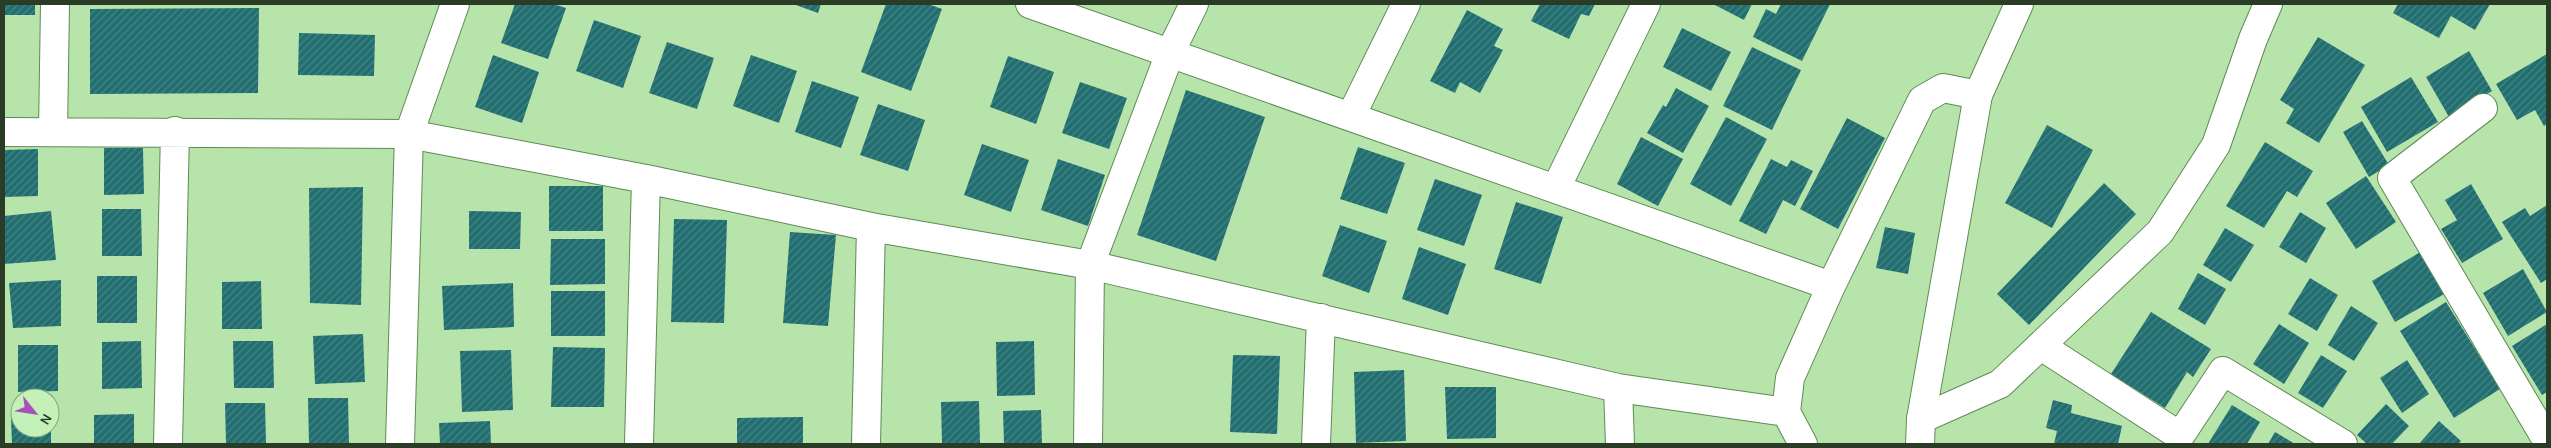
<svg xmlns="http://www.w3.org/2000/svg" width="2551" height="448" font-family="Karla,sans-serif">
  <style>
    .building { fill: url(#building-hatch) }
    .lines { fill: none; stroke-linecap: round; stroke-linejoin: round }
    .street-casing { stroke: #608a55; stroke-width: 30 }
    .secondary-casing { stroke: #608a55; stroke-width: 30 }
    .street { stroke: #fff; stroke-width: 28 }
    .secondary { stroke: #fff; stroke-width: 28 }
  </style>
  <defs>
    <pattern id="building-hatch" width="6" height="6" patternUnits="userSpaceOnUse" patternTransform="scale(1.25)"><rect width="6" height="6" fill="#216e71"/><path d="M-1 1l2-2M0 6l6-6M5 7l2-2" fill="none" stroke="#488484"/></pattern>
  </defs>
  <rect width="100%" height="100%" fill="#b6e4ab"/>
  <!-- building -->
  <path class="building" d="M4,4H35V15H4Z
    M515,4H553L566,8L548,59L501,43Z
    M793,4H821L818,13Z
    M886,4H928L942,9L911,91L861,72Z
    M1540,4H1595L1589,16L1581,14L1569,39L1531,21Z
    M1713,4H1752L1744,20Z
    M1781,4H1830L1802,61L1753,37L1766,9L1776,14Z
    M2398,4H2490L2475,30L2451,16L2439,38L2393,13Z
    M259,8L258,93L90,94V9Z
    M1467,10L1503,29L1494,46L1503,50L1480,93L1460,82L1455,93L1430,81Z
    M594,20L641,36L623,88L576,71Z
    M1682,28L1731,52L1711,91L1663,67Z
    M299,33L375,35L374,76L298,75Z
    M2318,37L2365,65L2319,143L2286,123L2294,109L2280,100Z
    M667,42L714,58L697,109L649,93Z
    M1752,47L1801,70L1772,130L1723,106Z
    M2469,51L2492,91L2449,117L2426,77Z
    M2547,54V124L2544,126L2535,110L2517,120L2496,84Z
    M493,55L539,72L522,123L475,107Z
    M751,55L797,71L779,123L733,106Z
    M1008,56L1054,72L1036,124L990,107Z
    M2411,77L2438,122L2387,152L2361,107Z
    M812,81L859,97L841,148L795,132Z
    M1080,82L1127,98L1109,149L1062,133Z
    M1676,88L1709,106L1683,153L1647,133L1663,105L1666,107Z
    M1186,90L1265,117L1216,261L1137,235Z
    M878,104L925,120L908,171L860,155Z
    M1726,117L1767,139L1731,206L1690,184Z
    M1847,118L1885,138L1838,229L1800,209Z
    M2362,121L2389,165L2369,177L2343,132Z
    M2047,125L2093,150L2052,228L2005,203Z
    M1641,137L1683,159L1658,206L1617,184Z
    M2265,142L2313,171L2297,197L2287,191L2264,228L2226,206Z
    M982,144L1029,160L1011,212L964,195Z
    M1358,147L1405,163L1387,214L1340,199Z
    M104,148H143L144,194L104,195Z
    M38,149V196L4,197V150Z
    M1058,159L1105,175L1088,226L1041,210Z
    M1771,159L1787,167L1791,160L1813,171L1795,206L1783,200L1766,234L1739,221Z
    M2366,176L2396,222L2356,249L2326,203Z
    M1435,179L1482,195L1464,246L1417,230Z
    M2104,183L2136,214L2029,325L1997,294Z
    M2471,184L2503,239L2462,263L2441,229L2457,220L2445,200Z
    M549,186H603V231H549Z
    M363,187L361,305L310,303L309,188Z
    M1516,202L1563,217L1541,284L1494,269Z
    M2547,205V279L2541,283L2502,222L2525,208L2530,216Z
    M102,209H141L142,256H102Z
    M51,211L56,260L4,264V216Z
    M469,211L521,212L520,249H469Z
    M2300,212L2326,228L2306,263L2279,247Z
    M674,219L727,220L724,323L671,322Z
    M1340,225L1387,241L1369,293L1322,276Z
    M1885,227L1915,233L1908,274L1876,268Z
    M2225,228L2254,245L2231,282L2203,265Z
    M790,232L836,235L828,326L783,323Z
    M551,239H605V284L550,285Z
    M1419,247L1466,264L1448,315L1402,299Z
    M2422,251L2446,293L2395,322L2372,281Z
    M2523,269L2547,312L2508,336L2483,293Z
    M2198,273L2226,289L2205,325L2178,309Z
    M97,276H137V323H97Z
    M2310,278L2338,295L2317,331L2288,314Z
    M61,280V326L13,328L9,283Z
    M261,281L262,329H222V282Z
    M513,283L514,327L444,330L442,286Z
    M551,291H605V336H551Z
    M2446,302L2500,389L2454,418L2400,331Z
    M2351,306L2378,323L2354,361L2328,345Z
    M2151,312L2211,349L2193,377L2187,372L2165,408L2111,374Z
    M2279,324L2309,343L2284,384L2253,364Z
    M2547,324V392L2542,395L2512,346Z
    M363,334L365,382L315,384L313,336Z
    M141,341L142,388L102,389V342Z
    M233,341H273L274,388H234Z
    M1034,341L1035,395L997,396L996,342Z
    M18,345H58V391L18,392Z
    M553,347L605,348L604,407H551Z
    M511,350L513,410L462,412L460,351Z
    M1233,355L1280,356L1277,434L1230,432Z
    M2321,355L2347,371L2323,408L2298,393Z
    M2407,360L2429,394L2402,413L2380,378Z
    M1404,370L1406,441L1356,443L1354,372Z
    M1445,387H1496V438L1447,439Z
    M308,398H348L349,444H309Z
    M2053,400L2072,405L2071,413L2122,426L2118,444H2054L2057,431L2046,428Z
    M979,401L980,444H942L941,402Z
    M225,403H265L266,444H226Z
    M2386,404L2409,426L2392,444H2367L2357,435Z
    M2232,405L2260,422L2247,444H2208Z
    M1041,410L1042,444H1004L1003,411Z
    M134,414V444H94V415Z
    M803,417V444H737V418Z
    M11,418H20V428H51V444H12Z
    M490,421L491,444H440L439,423Z
    M2439,421L2461,441L2458,444H2419Z
    M2275,432L2295,444H2268Z"/>
  <g class="lines">
    <defs>
      <path id="street" d="M1030,4L1831,286
        M2483,108L2392,178L2546,439
        M1351,116L1406,4
        M4,132L409,134L646,179L871,227L1090,265L1618,388L1786,412
        M53,132L55,4
        M1556,188L1646,4
        M2041,346L2180,436L2223,371L2343,444
        M1618,388L1620,444
        M1921,419L2000,384L2160,232L2216,145L2253,39L2268,4
        M168,444L175,131
        M639,444L646,179
        M866,444L871,227
        M1088,444L1090,265L1170,53L1194,4
        M1316,444L1321,318
        M1803,444L1786,412L1790,378L1831,286L1922,100L1943,88L1978,95"/>
      <path id="secondary" d="M400,444L409,134L455,4
        M1920,444L1921,419L1978,95L2019,4"/>
    </defs>
    <!-- street casing -->
    <use href="#street" class="street-casing"/>
    <!-- secondary casing -->
    <use href="#secondary" class="secondary-casing"/>
    <!-- street -->
    <use href="#street" class="street"/>
    <!-- secondary -->
    <use href="#secondary" class="secondary"/>
  </g>
  <!-- border -->
  <rect width="2551" height="448" fill="none" stroke="#2a3c26" stroke-width="10"/>
  <!-- north arrow -->
  <g transform="translate(35 413) rotate(120)"><circle r="24" fill="#c3f1b8" stroke="#86a97e"/>
  <path d="M0-4L9 19L0 12L-9 19Z" fill="#a850bd"/>
  <text y="-8" font-size="14" font-weight="bold" text-anchor="middle" fill="#2a3c26">N</text>
  </g>
</svg>
